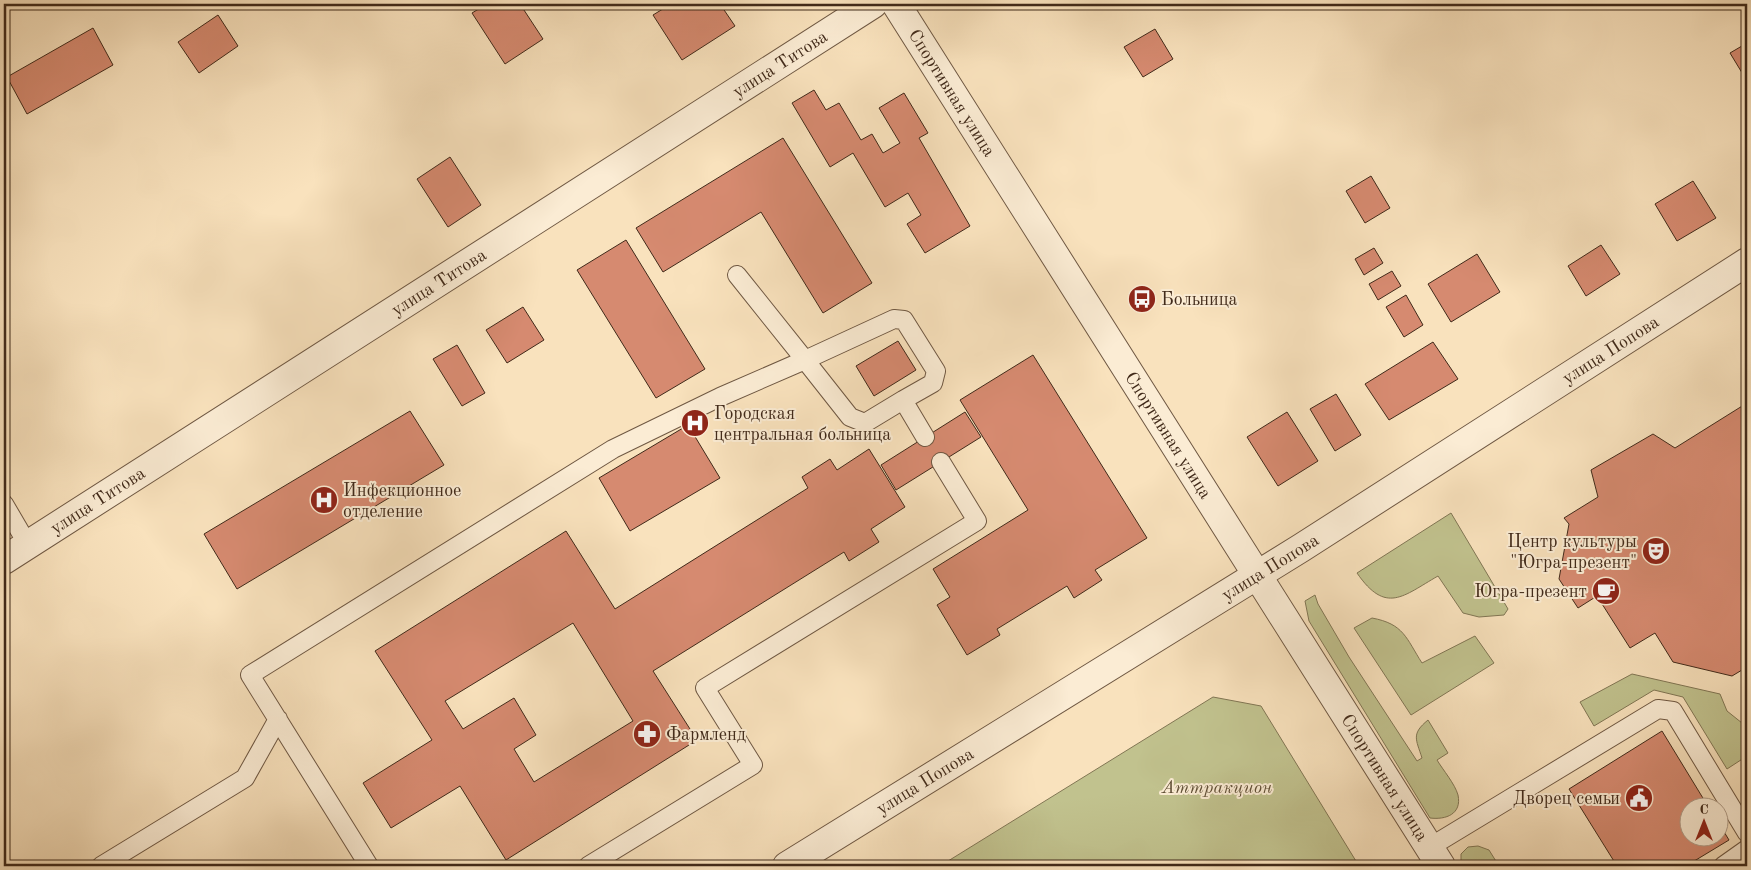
<svg xmlns="http://www.w3.org/2000/svg" width="1751" height="870" font-family="'Old Standard TT',serif">
  <style>
    .green { fill: #c1c28e; stroke: #817654 }
    .building { fill: #d68a70; stroke: #412a1a; fill-rule: evenodd }
    .lines { fill: none; stroke-linecap: round; stroke-linejoin: round }
    .service-casing { stroke: #6f5843; stroke-width: 20 }
    .minor-casing { stroke: #6f5843; stroke-width: 30 }
    .tertiary-casing { stroke: #6f5843; stroke-width: 30 }
    .service { stroke: #fbecd4; stroke-width: 18 }
    .minor { stroke: #fbecd4; stroke-width: 28 }
    .tertiary { stroke: #fbecd4; stroke-width: 28 }
    .labels { text-anchor: middle; stroke-width: 4; stroke-linejoin: round; paint-order: stroke }
    .street-label { font-size: 18px; fill: #412a1a; stroke: #fbecd4 }
    .poi-label { font-size: 18px; fill: #412a1a; stroke: #fbecd4; text-anchor: start }
    .park-label { font-size: 18px; font-style: italic; fill: #615037; stroke: #fbecd4 }
  </style>
  <rect width="100%" height="100%" fill="#f9e2bd"/>
  <filter id="stains"><feTurbulence type="fractalNoise" baseFrequency=".004" numOctaves="4"/><feColorMatrix values="0 0 0 0 .2 0 0 0 0 .09 0 0 0 0 .02 0 0 0 .5 -.17"/></filter>
  <radialGradient id="worn" r=".72"><stop offset=".6" stop-color="#630" stop-opacity="0"/><stop offset="1" stop-color="#630" stop-opacity=".3"/></radialGradient>
  <!-- green -->
  <path class="green" d="M1451,513L1508,609L1504,615L1479,617L1463,613L1438,576C1403,596 1386,615 1357,573Z
    M1315,595L1318,604L1349,657L1417,761L1422,758C1416,739 1411,734 1428,720L1448,753L1437,760C1443,770 1455,784 1458,795C1462,814 1446,820 1430,818L1309,621L1305,601Z
    M1372,618C1404,624 1406,638 1422,663L1475,636L1494,663L1411,715L1354,628Z
    M1632,674L1720,694L1727,711L1747,727V756L1727,769L1683,697L1654,690L1594,726L1580,702Z
    M1213,697L1261,706L1359,866H940Z
    M1478,846L1489,850L1499,866H1461V854L1468,847Z"/>
  <!-- building -->
  <path class="building" d="M487,4H520L543,39L505,64L472,13Z
    M671,4H720L735,26L682,60L653,15Z
    M218,15L238,46L199,73L178,42Z
    M93,28L113,65L27,114L7,77Z
    M1155,29L1173,59L1143,77L1124,47Z
    M1747,43V81L1730,53Z
    M814,90L826,110L839,103L861,140L872,134L883,153L900,143L879,108L904,93L928,133L919,138L970,226L925,253L907,224L921,215L908,193L885,207L853,153L830,167L792,103Z
    M783,138L872,283L823,313L761,212L663,272L636,228Z
    M450,157L481,205L448,227L417,179Z
    M1371,176L1390,208L1365,223L1346,191Z
    M1693,181L1716,218L1677,241L1655,204Z
    M626,240L705,369L656,398L577,270Z
    M1601,245L1620,274L1586,296L1568,266Z
    M1374,248L1383,263L1364,275L1355,259Z
    M1477,254L1500,292L1451,322L1428,284Z
    M1392,271L1401,286L1378,300L1369,284Z
    M1406,295L1423,325L1404,337L1386,307Z
    M523,307L544,340L507,363L486,330Z
    M898,341L916,370L874,396L856,366Z
    M1433,342L1458,379L1389,420L1365,384Z
    M457,345L485,393L462,406L433,359Z
    M1033,355L1147,538L1095,570L1102,580L1074,598L1067,586L997,629L1000,635L967,655L937,605L950,597L933,569L1028,510L960,400Z
    M1336,394L1361,435L1335,451L1310,409Z
    M1747,403V667L1732,676L1673,662L1655,633L1630,648L1597,596L1578,608L1559,579L1569,524L1564,518L1598,497L1591,470L1653,434L1675,448Z
    M410,411L444,465L237,589L204,534Z
    M965,412L981,437L896,490L881,465Z
    M1287,412L1318,461L1278,486L1247,437Z
    M688,425L720,478L630,531L599,478Z
    M869,449L905,507L871,529L879,542L849,561L844,552L653,671L697,740L506,860L460,786L391,828L363,783L432,740L375,651L566,531L615,609L808,488L802,477L830,459L837,470ZM573,623L633,721L534,782L514,749L536,735L514,698L463,729L445,701Z
    M1662,731L1709,808H1688V838H1718V822L1729,840L1686,866H1617L1569,789Z"/>
  <g class="lines">
    <defs>
      <path id="service" d="M737,275L805,360L894,319L904,320L936,371L933,383L903,400
        M4,504L28,545
        M1430,847L1658,709L1673,711L1747,833
        M101,866L245,778L278,719
        M369,866L250,675L613,449L720,397L805,360L850,417L865,423L903,400L925,437
        M588,866L753,765L705,688L977,521L941,462
        M1723,866L1747,849"/>
      <g id="minor">
        <path id="s1" d="M896,4L1441,866"/>
        <path id="s2" d="M4,560L873,4"/>
      </g>
      <g id="tertiary">
        <path id="s3" d="M787,866L1301,548L1747,262"/>
      </g>
    </defs>
    <!-- service casing -->
    <use href="#service" class="service-casing"/>
    <!-- minor casing -->
    <use href="#minor" class="minor-casing"/>
    <!-- tertiary casing -->
    <use href="#tertiary" class="tertiary-casing"/>
    <!-- service -->
    <use href="#service" class="service"/>
    <!-- minor -->
    <use href="#minor" class="minor"/>
    <!-- tertiary -->
    <use href="#tertiary" class="tertiary"/>
  </g>
  <!-- icons -->
  <defs>
    <symbol id="bus-disc" viewBox="-11 -11 22 22"><circle r="9.5" fill="#8f2418" stroke="#fbecd4"/><path d="M-5-6H5V4H4V6H2V4H-2V6H-4V4H-5ZM-3.5-4V0h7V-4ZM-3.5 1.2v1.5H-2V1.2ZM2 1.2v1.5H3.5V1.2Z" fill="#fff"/></symbol>
    <symbol id="hospital-disc" viewBox="-11 -11 22 22"><circle r="9.5" fill="#8f2418" stroke="#fbecd4"/><path d="M-5-5h3v3.5h4V-5h3V5h-3V1.5h-4V5h-3Z" fill="#fff"/></symbol>
    <symbol id="theatre-disc" viewBox="-11 -11 22 22"><circle r="9.5" fill="#8f2418" stroke="#fbecd4"/><path d="M-5-5.5Q0-4 5-5.5V0Q5 5 0 6Q-5 5-5 0ZM-3.3-2.5H-1v1.5H-3.3ZM1-2.5H3.3v1.5H1ZM-2.8 1Q0 5.5 2.8 1Z" fill="#fff"/></symbol>
    <symbol id="cafe-disc" viewBox="-11 -11 22 22"><circle r="9.5" fill="#8f2418" stroke="#fbecd4"/><path d="M-5.5-4.5H6V0H3Q3 3.5 0 3.5H-2.5Q-5.5 3.5-5.5 0ZM3-3.2v2h1.7v-2ZM-6 4.5H4V6H-6Z" fill="#fff"/></symbol>
    <symbol id="pharmacy-disc" viewBox="-11 -11 22 22"><circle r="9.5" fill="#8f2418" stroke="#fbecd4"/><path d="M-2-6h4v4h4v4h-4v4h-4v-4h-4v-4h4Z" fill="#fff"/></symbol>
    <symbol id="civic-disc" viewBox="-11 -11 22 22"><circle r="9.5" fill="#8f2418" stroke="#fbecd4"/><path d="M-.6-6.5H3V-4.5H.6V-3L4-1V1h2V6H-6V1h2V-1L-.6-3ZM-1.2 2.5V6h2.4V2.5Z" fill="#fff"/></symbol>
  </defs>
  <g fill-rule="evenodd">
    <use href="#bus-disc" x="1126" y="283" width="32" height="32"/>
    <use href="#hospital-disc" x="679" y="407" width="32" height="32"/>
    <use href="#hospital-disc" x="308" y="484" width="32" height="32"/>
    <use href="#theatre-disc" x="1640" y="535" width="32" height="32"/>
    <use href="#cafe-disc" x="1590" y="575" width="32" height="32"/>
    <use href="#pharmacy-disc" x="631" y="718" width="32" height="32"/>
    <use href="#civic-disc" x="1623" y="782" width="32" height="32"/>
  </g>
  <g class="labels">
    <!-- street labels -->
    <g class="street-label">
      <text dy="6" stroke="none"><textPath href="#s2" startOffset="921">улица Титова</textPath></text>
      <text dy="6" stroke="none"><textPath href="#s1" startOffset="105">Спортивная улица</textPath></text>
      <text dy="6" stroke="none"><textPath href="#s2" startOffset="516">улица Титова</textPath></text>
      <text dy="6" stroke="none"><textPath href="#s3" startOffset="972">улица Попова</textPath></text>
      <text dy="6" stroke="none"><textPath href="#s1" startOffset="510">Спортивная улица</textPath></text>
      <text dy="6" stroke="none"><textPath href="#s2" startOffset="111">улица Титова</textPath></text>
      <text dy="6" stroke="none"><textPath href="#s3" startOffset="568">улица Попова</textPath></text>
      <text dy="6" stroke="none"><textPath href="#s1" startOffset="915">Спортивная улица</textPath></text>
      <text dy="6" stroke="none"><textPath href="#s3" startOffset="162">улица Попова</textPath></text>
    </g>
    <!-- poi labels -->
    <g class="poi-label">
      <text x="1161" y="305">Больница</text>
      <text x="714" y="419">Городская<tspan x="714" dy="21">центральная больница</tspan></text>
      <text x="343" y="496">Инфекционное<tspan x="343" dy="21">отделение</tspan></text>
      <text x="1637" y="547" text-anchor="end">Центр культуры<tspan x="1637" dy="21">"Югра-презент"</tspan></text>
      <text x="1587" y="597" text-anchor="end">Югра-презент</text>
      <text x="666" y="740">Фармленд</text>
      <text x="1620" y="804" text-anchor="end">Дворец семьи</text>
    </g>
    <!-- park labels -->
    <g class="park-label">
      <text x="1217" y="793">Аттракцион</text>
    </g>
  </g>
  <!-- margin -->
  <rect width="1751" height="870" fill="none" stroke="#f9e2bd" stroke-width="20"/>
  <rect x="5" y="5" width="1741" height="860" fill="none" stroke="#412a1a" stroke-width="2.5"/>
  <rect x="10" y="10" width="1731" height="850" fill="none" stroke="#412a1a"/>
  <!-- north arrow -->
  <g transform="translate(1704 822)"><circle r="24" fill="#fbecd4" stroke="#b19e8a"/>
  <path d="M0-4L9 19L0 12L-9 19Z" fill="#8f2418"/>
  <text y="-8" font-size="14" font-weight="bold" text-anchor="middle" fill="#412a1a">С</text>
  </g>
  <rect width="100%" height="100%" filter="url(#stains)"/>
  <rect width="100%" height="100%" fill="url(#worn)"/>
</svg>
